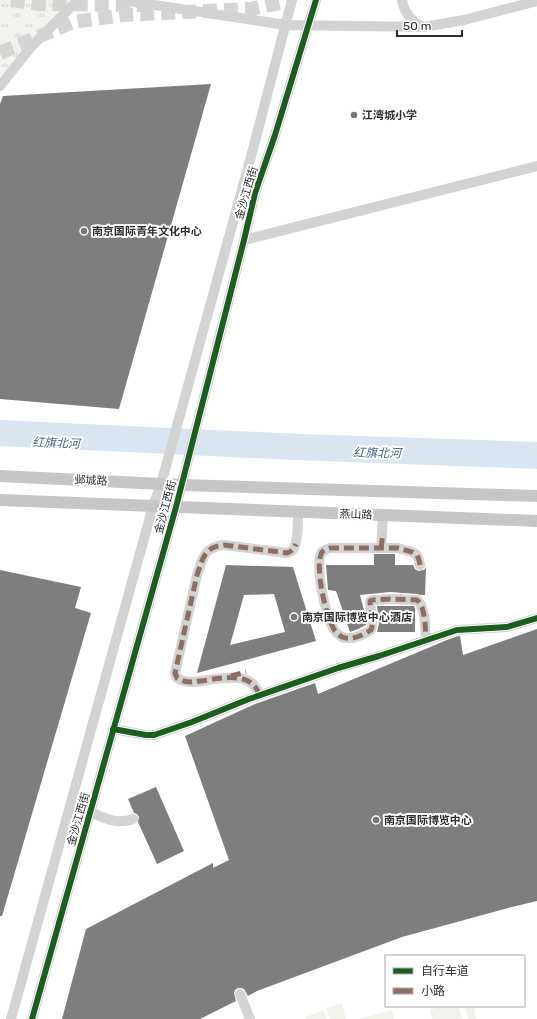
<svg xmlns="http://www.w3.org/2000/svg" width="537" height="1019" font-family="Rubik,'Noto Sans SC',sans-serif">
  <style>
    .grass { fill: #f0f4ec }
    .park { fill: url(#park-tufts) }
    .water { fill: #d9e5f0 }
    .building { fill: #7e7e7e; fill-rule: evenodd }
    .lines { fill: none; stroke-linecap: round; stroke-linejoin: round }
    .highway-tunnel { stroke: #d5d5d5; stroke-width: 14; stroke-dasharray: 14 7; stroke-linecap: butt }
    .minor { stroke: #d3d3d3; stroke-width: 10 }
    .major { stroke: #c6c6c6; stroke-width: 12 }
    .quiet { stroke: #8d6e63; stroke-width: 5; stroke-dasharray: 10 5; stroke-linecap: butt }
    .cycleway-casing { stroke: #fff; stroke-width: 8 }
    .cycleway { stroke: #1b5e20; stroke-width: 6 }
    .poi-dot { fill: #777; stroke: #fff; stroke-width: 1.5 }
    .labels { text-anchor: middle; stroke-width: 4; stroke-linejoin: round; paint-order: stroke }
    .poi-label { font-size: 11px; font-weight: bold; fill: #2e2e2e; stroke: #fff; text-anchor: start }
    .street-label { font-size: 11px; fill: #2e2e2e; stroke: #fff }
    .water-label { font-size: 12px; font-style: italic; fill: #3f668e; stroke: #fff }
  </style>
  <defs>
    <pattern id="park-tufts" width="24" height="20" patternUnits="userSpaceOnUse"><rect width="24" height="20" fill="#f0f4ec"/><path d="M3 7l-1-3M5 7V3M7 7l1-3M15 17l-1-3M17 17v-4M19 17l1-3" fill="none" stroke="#ced2cb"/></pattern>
  </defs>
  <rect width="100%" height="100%" fill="#fff"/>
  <!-- grass -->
  <path class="grass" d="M342,1003L346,1019H330L326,1008Z
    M442,1006H474L476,1019H468L465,1008H459L462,1019H432L430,1010Z
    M324,1010L327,1019H306L305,1017Z
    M392,1010L394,1019H360Z"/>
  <!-- park -->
  <path class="park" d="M0,0H70L35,43L0,77Z"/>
  <!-- water -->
  <path class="water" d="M0,420L301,434L537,442V469L295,460L0,446Z"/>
  <!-- building -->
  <path class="building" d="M211,84L119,409L0,399V104L3,96Z
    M374,554H395V565H413L415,569L418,571L424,570L426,567L425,595H421L417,594L390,592L360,595L364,610L366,620V625L358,629L350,632L336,591L328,590L326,565H374Z
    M226,565L293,567L316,641L197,673ZM274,594L285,632L230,645L244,595Z
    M0,570L81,587L75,608L91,613L2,916H0Z
    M377,606H414L415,608V632H377L379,623Z
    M537,629V901L512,907L402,937L257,991L248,996L244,989L241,988H238L235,990L234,993L236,1001L200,1019H62L86,929L213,863V868L229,860L185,736L255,704L315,683L318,694L447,640L458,636H460L463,655Z
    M156,787L184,851L157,864L138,822L139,817L137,814L134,813L128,799Z"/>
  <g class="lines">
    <!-- highway-tunnel -->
    <path class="highway-tunnel" d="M11,0L41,4L141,5
      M0,53L73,22L123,15L249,9L295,0"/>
    <!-- minor -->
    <path class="minor" d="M122,0L286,25L424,27L464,20L537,1
      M402,0C404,13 411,21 423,27
      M0,86L32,46L78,0
      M244,240L537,166
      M381,548L383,515
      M420,565L419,560L417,555L412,552L398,548H330C327,549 324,550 322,552C314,566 326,618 335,631C336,632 340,636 342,637C352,641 363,635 371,630C375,620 370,611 370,601L372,600L390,599L417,600C426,607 425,629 426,640
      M259,695C252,667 211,681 192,682C186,682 182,681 177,678L175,673L197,575C203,558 204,547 224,545L287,553C290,552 293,551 294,548C298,541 298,520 298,512
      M113,729L146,735H154L192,722L249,699L338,668L379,656L457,630L507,627L537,618
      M90,812C105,818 116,825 133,819
      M240,994L250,1019
      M11,1019L153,506L161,484L249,164L292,0
      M32,1019L176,507L244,240L255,193L275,135L316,0"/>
    <!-- major -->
    <path class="major" d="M0,476L182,485L537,496
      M0,500L537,521"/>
    <!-- quiet -->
    <path class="quiet" d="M381,548L383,533
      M420,565L419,560L417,555L412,552L398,548H330C327,549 324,550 322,552C314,566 326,618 335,631C336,632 340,636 342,637C352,641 363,635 371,630C375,620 370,611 370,601L372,600L390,599L417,600C426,607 425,629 426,640
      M231,676L246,672
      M259,695C252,667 211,681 192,682C186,682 182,681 177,678L175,673L197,575C203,558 204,547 224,545L287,553C292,551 294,549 296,544"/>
    <defs>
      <path id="cycleway" d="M113,729L146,735H154L192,722L249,699L338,668L379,656L457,630L507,627L537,618
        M32,1019L176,507L244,240L255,193L275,135L316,0"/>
    </defs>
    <!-- cycleway casing -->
    <use href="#cycleway" class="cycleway-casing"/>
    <!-- cycleway -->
    <use href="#cycleway" class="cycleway"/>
  </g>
  <!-- markers -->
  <g class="poi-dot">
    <circle cx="354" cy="115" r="4"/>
    <circle cx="84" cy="231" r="4"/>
    <circle cx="294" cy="617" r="4"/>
    <circle cx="376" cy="820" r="4"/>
  </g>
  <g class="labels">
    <!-- poi labels -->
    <g class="poi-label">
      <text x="362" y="119">江湾城小学</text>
      <text x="92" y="235">南京国际青年文化中心</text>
      <text x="302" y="621">南京国际博览中心酒店</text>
      <text x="384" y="824">南京国际博览中心</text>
    </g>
    <!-- street labels -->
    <g class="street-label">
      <text transform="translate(246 193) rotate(-74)" y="4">金沙江西街</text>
      <text transform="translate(91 480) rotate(3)" y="4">邺城路</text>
      <text transform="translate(165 507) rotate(-75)" y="4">金沙江西街</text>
      <text transform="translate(356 514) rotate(2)" y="4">燕山路</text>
      <text transform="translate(78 819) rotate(-74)" y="4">金沙江西街</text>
    </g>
    <!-- water labels -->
    <g class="water-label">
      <text transform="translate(56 443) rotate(2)" y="4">红旗北河</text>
      <text transform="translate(377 453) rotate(1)" y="4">红旗北河</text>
    </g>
  </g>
  <!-- legend -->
  <rect x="385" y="955" width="140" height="52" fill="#ffffff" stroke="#ababab"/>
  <rect x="393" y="968" width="20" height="6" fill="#1b5e20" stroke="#ababab"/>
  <text x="421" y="975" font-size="12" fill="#2e2e2e">自行车道</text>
  <rect x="393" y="988" width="20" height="6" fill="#8d6e63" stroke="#ababab"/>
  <text x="421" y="995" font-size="12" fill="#2e2e2e">小路</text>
  <!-- scale -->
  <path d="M397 30v6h65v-6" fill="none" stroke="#2e2e2e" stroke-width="2"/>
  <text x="403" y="30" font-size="12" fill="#2e2e2e" stroke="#ffffff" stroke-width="3" paint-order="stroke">50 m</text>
</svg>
